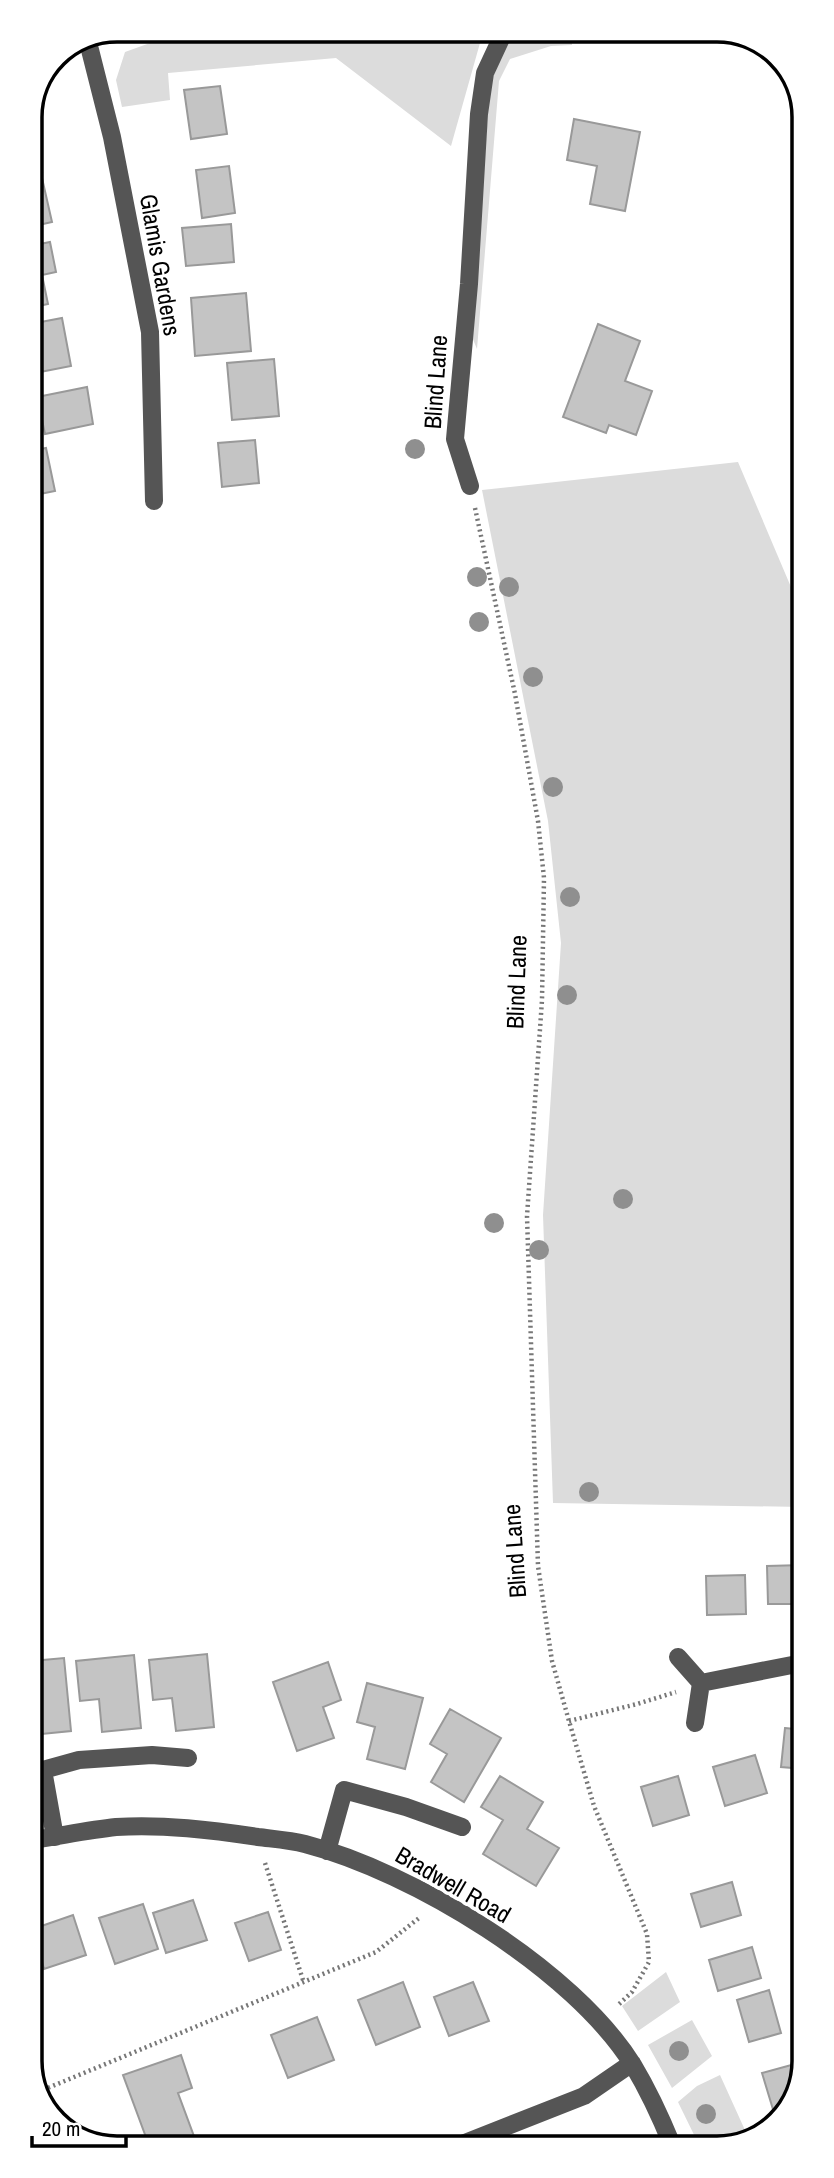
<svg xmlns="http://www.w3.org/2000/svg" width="834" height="2178" font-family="'Archivo Narrow',sans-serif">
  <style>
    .green { fill: #dcdcdc }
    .building { fill: #c4c4c4; stroke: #999; stroke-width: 2 }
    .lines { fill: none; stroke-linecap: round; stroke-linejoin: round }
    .path { stroke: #777; stroke-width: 4.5; stroke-dasharray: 2 3.5; stroke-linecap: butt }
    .minor { stroke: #555; stroke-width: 18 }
    .tree { fill: #8f8f8f }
    .labels { text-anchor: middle; stroke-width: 7; stroke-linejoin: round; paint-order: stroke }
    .street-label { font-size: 24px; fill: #000; stroke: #fff }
    .rim { fill: none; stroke: #000; stroke-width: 3.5 }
  </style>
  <rect width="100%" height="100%" fill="#fff"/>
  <!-- green -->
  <path class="green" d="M339,30H488L480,43L451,146L336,58L168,73L170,100L122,107L116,80L125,52L164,38L260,41L326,36Z
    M512,30H572V45L551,46L510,59L499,81L477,349L472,337L490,84Z
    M738,462L802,613L803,1507L553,1503L543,1215L561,943L548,821L482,490Z
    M666,1972L680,2002L638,2031L622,2006Z
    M692,2020L712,2056L672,2088L648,2045Z
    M720,2075L749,2139L740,2145H699L678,2102L697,2086Z"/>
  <!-- building -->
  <path class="building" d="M220,86L227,134L191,139L184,90Z
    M574,119L640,132L625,211L590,204L597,166L567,160Z
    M33,128L42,172L30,174V129Z
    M229,166L235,213L202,218L196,170Z
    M42,178L52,222L30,227V180Z
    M231,224L234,262L186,266L182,228Z
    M50,242L56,272L42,275L48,304L30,308V246Z
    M246,293L251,351L195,356L191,298Z
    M62,318L71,366L30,374V324Z
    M598,324L640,341L625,381L652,391L636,435L609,425L606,433L563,417Z
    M274,359L279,416L232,420L227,363Z
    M87,387L93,424L45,434L37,397Z
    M255,440L259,483L222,487L218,443Z
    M46,448L55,491L30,496V451Z
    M803,1565L804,1604H768L767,1566Z
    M745,1575L746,1614L707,1615L706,1576Z
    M207,1654L214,1727L176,1731L172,1698L153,1700L149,1660Z
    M134,1655L141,1728L102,1732L99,1699L80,1701L76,1661Z
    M64,1658L71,1731L32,1735V1661Z
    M328,1662L341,1700L323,1707L334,1738L297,1751L273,1682Z
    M367,1683L423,1698L405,1769L367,1759L375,1727L357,1722Z
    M450,1709L501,1738L464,1802L431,1782L447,1754L430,1744Z
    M785,1728L804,1730V1769L781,1767Z
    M755,1755L767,1793L725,1806L713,1767Z
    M500,1776L543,1802L527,1829L559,1848L536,1886L483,1854L503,1820L481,1807Z
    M678,1776L689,1815L653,1826L641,1787Z
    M732,1882L741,1915L701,1927L691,1894Z
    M193,1900L207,1940L166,1953L153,1913Z
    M143,1904L158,1949L115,1964L99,1918Z
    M268,1912L281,1950L249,1961L235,1923Z
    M73,1915L86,1955L44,1969L33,1929Z
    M752,1947L761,1978L718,1991L709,1960Z
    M403,1982L420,2027L376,2045L358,2000Z
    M473,1982L489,2021L449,2036L434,1997Z
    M769,1990L781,2033L749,2042L737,2000Z
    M317,2017L334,2060L288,2078L271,2035Z
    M181,2055L192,2088L178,2093L195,2139L170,2148H150L123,2075Z
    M795,2064L799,2077L787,2112L775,2116L762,2073Z"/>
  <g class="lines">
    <!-- path -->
    <path class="path" d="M475,508L515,694L538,821L544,878L542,1000L527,1216L538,1566L552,1661L569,1721L594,1806L647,1934L649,1962L632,1992L617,2006
      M569,1721L637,1704L676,1692
      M265,1863L304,1983
      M38,2092L376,1952L419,1918"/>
    <!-- minor -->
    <path class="minor" d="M88,42L112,137L150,332L154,501
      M470,486L455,439L469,284L479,114L485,73L505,30
      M678,1657L701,1683L695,1723
      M701,1683L792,1665H804
      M34,1769L43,1770L55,1837
      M43,1770L79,1760L152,1755L188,1758
      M32,1840C60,1836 88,1830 116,1827C163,1824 212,1830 258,1837C274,1839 290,1840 305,1844C413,1872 573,1969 633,2065C648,2090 661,2118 672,2145
      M327,1851L344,1790L406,1807L462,1827
      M457,2146L584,2096L632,2063"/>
  </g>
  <!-- trees -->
  <g class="tree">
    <circle cx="415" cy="449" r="10"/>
    <circle cx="477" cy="577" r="10"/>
    <circle cx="509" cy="587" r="10"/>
    <circle cx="479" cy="622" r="10"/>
    <circle cx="533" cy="677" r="10"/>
    <circle cx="553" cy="787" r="10"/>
    <circle cx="570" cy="897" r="10"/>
    <circle cx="567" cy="995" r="10"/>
    <circle cx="623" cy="1199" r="10"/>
    <circle cx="494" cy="1223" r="10"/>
    <circle cx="539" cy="1250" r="10"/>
    <circle cx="589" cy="1492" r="10"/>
    <circle cx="679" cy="2051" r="10"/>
    <circle cx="706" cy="2114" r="10"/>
  </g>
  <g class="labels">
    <!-- street labels -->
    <g class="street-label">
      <text transform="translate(160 265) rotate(80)" y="8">Glamis Gardens</text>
      <text transform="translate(436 382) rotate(-86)" y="8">Blind Lane</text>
      <text transform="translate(517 982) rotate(-88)" y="8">Blind Lane</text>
      <text transform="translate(515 1551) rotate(-94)" y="8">Blind Lane</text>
      <text transform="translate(453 1885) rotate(30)" y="8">Bradwell Road</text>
    </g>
  </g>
  <!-- crop -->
  <path d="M0 0H834V2178H0ZM117 42H717A75 75 0 0 1 792 117V2061A75 75 0 0 1 717 2136H117A75 75 0 0 1 42 2061V117A75 75 0 0 1 117 42Z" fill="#fff" fill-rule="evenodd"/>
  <path class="rim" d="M117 42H717A75 75 0 0 1 792 117V2061A75 75 0 0 1 717 2136H117A75 75 0 0 1 42 2061V117A75 75 0 0 1 117 42Z"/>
  <!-- scale -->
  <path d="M32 2136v10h94v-10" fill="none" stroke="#000000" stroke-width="3.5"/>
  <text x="42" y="2136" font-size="21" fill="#000000" stroke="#ffffff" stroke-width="5" paint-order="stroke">20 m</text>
</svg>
